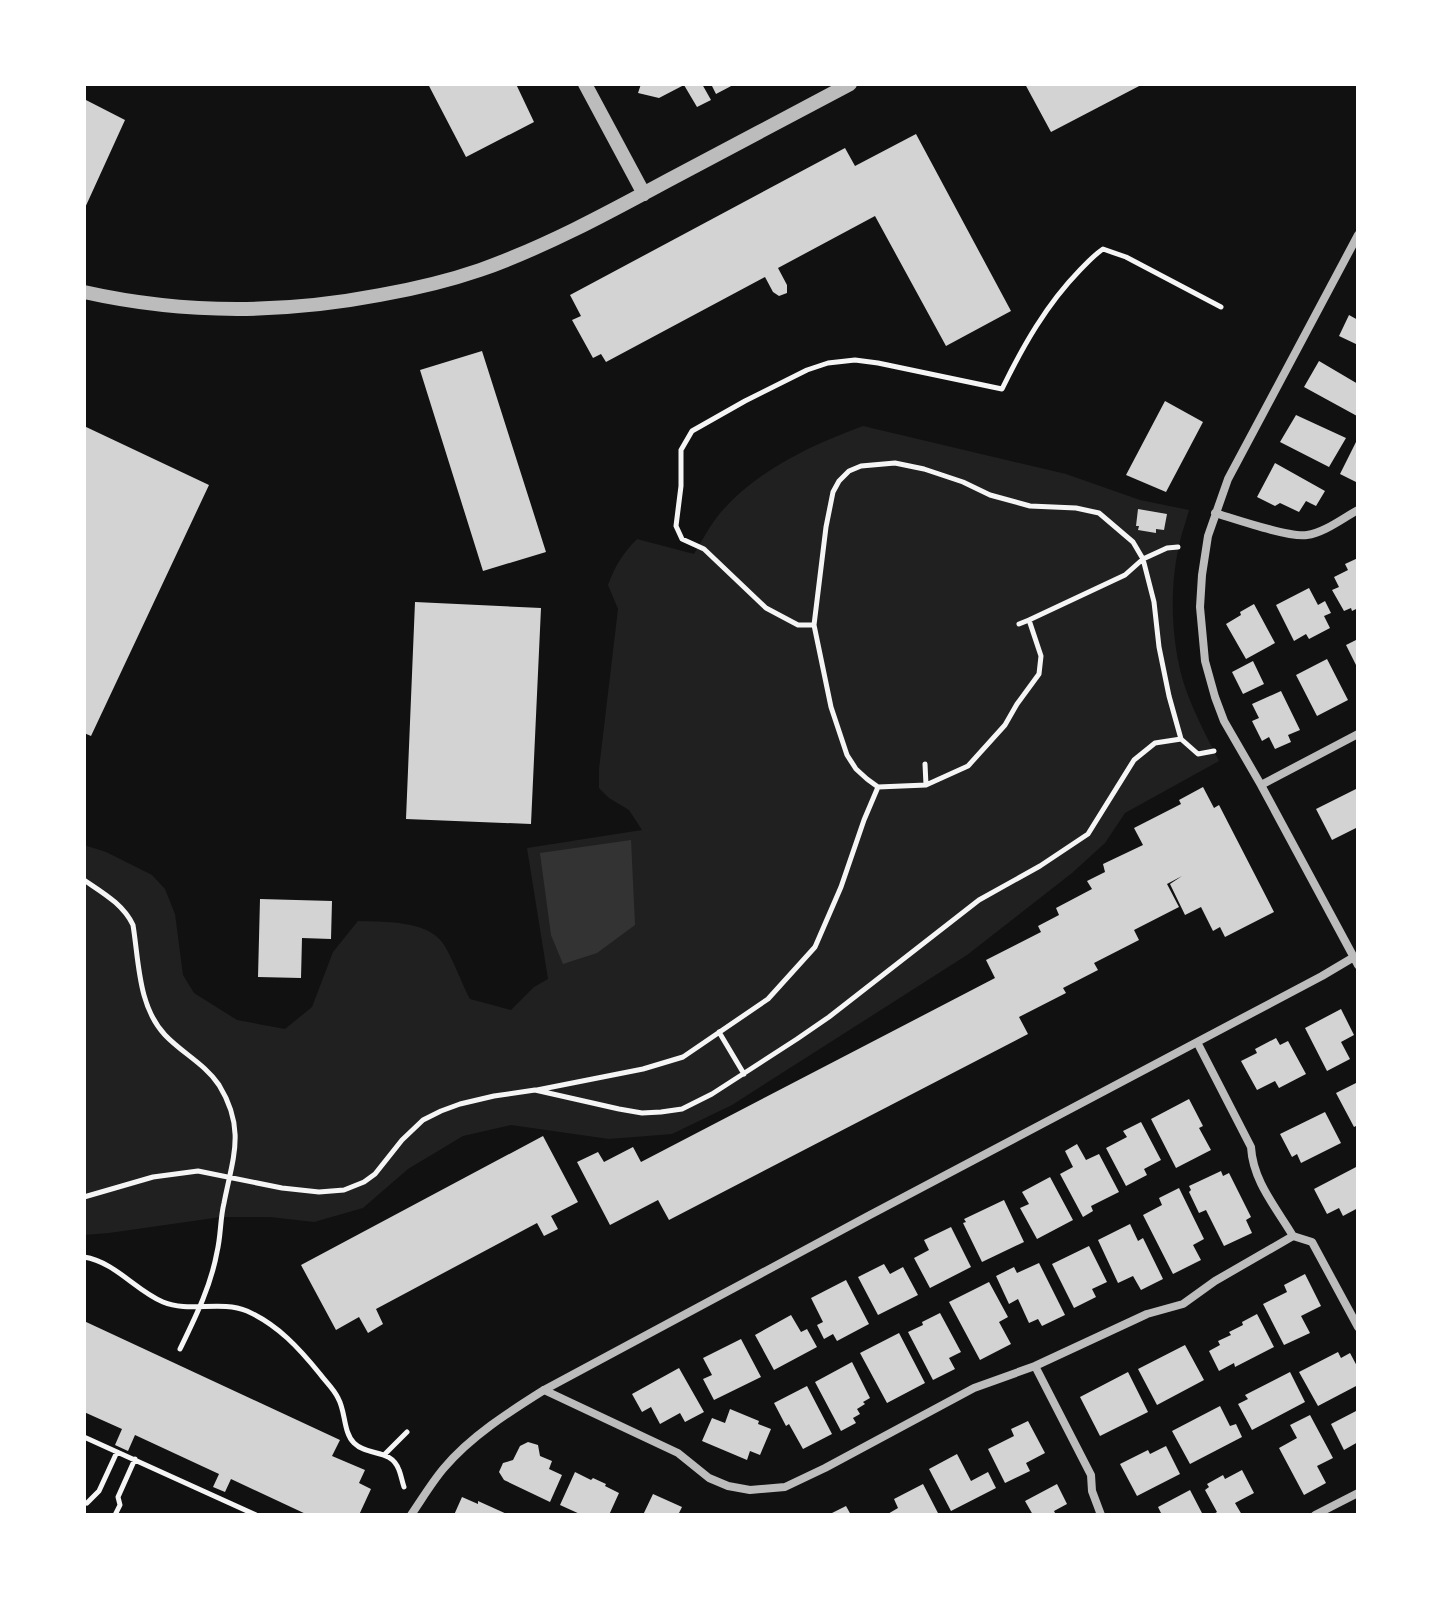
<svg xmlns="http://www.w3.org/2000/svg" width="1442" height="1599" font-family="'Fira Sans',sans-serif">
  <style>
    .green { fill: #202020 }
    .water { fill: #333 }
    .building { fill: #d3d3d3 }
    .lines { fill: none; stroke-linecap: round; stroke-linejoin: round }
    .path { stroke: #f5f5f5; stroke-width: 5 }
    .minor { stroke: #bcbcbc; stroke-width: 8 }
    .tertiary { stroke: #bcbcbc; stroke-width: 14 }
  </style>
  <rect width="100%" height="100%" fill="#111"/>
  <!-- green -->
  <path class="green" d="M863,426L1066,474L1140,500L1189,510C1186,522 1181,534 1179,546C1169,589 1171,645 1185,687C1194,713 1207,737 1219,761L1125,813L1105,843L1072,873L967,955L732,1105L672,1134L609,1139L511,1125L463,1136L408,1169L363,1208L314,1222L270,1217H221L109,1233L84,1235V845L106,852L152,875L165,889L175,914L183,975L194,993L237,1020L285,1029L312,1007L333,952L358,921C383,922 425,920 442,942C451,954 462,984 470,999L511,1010L534,987L548,979L527,848L642,830L629,810L609,798L599,788V769L618,609L608,585C615,566 623,553 637,539L694,554C702,541 710,525 721,512C758,470 811,445 863,426Z"/>
  <!-- water -->
  <path class="water" d="M631,840L635,925L597,953L563,964L551,935L540,853Z"/>
  <!-- building -->
  <path class="building" d="M428,84H516L534,122L466,157Z
    M641,84H702L711,100L697,107L684,85L659,98L638,93Z
    M711,84H735L716,94Z
    M1025,84H1143L1051,132Z
    M84,99L125,120L84,210Z
    M916,134L1011,311L946,346L875,216L778,268L787,285V293L779,296L773,292L765,277L606,362L601,354L593,358L572,320L581,316L570,295L845,148L855,166Z
    M1349,315L1358,320V345L1339,336Z
    M482,351L546,552L483,571L420,370Z
    M1319,361L1358,384L1357,416L1304,387Z
    M1165,401L1203,422L1166,492L1126,475Z
    M1296,415L1346,438L1329,467L1280,442Z
    M84,426L209,485L91,736L84,733Z
    M1358,438V483L1340,474Z
    M1275,463L1325,491L1316,506L1306,501L1299,512L1280,503L1275,506L1257,497Z
    M1138,509L1167,514L1164,530L1156,529V533L1138,530L1139,526H1136Z
    M1358,558V608L1352,611L1351,608L1344,611L1332,590L1339,587L1334,577L1348,570L1345,564Z
    M1309,588L1318,605L1325,601L1331,613L1324,616L1330,628L1309,639L1306,634L1294,641L1276,605Z
    M415,602L541,608L531,824L406,819Z
    M1254,604L1275,643L1246,659L1226,624L1241,615L1240,612Z
    M1358,639V669L1346,645Z
    M1327,659L1348,700L1317,716L1296,675Z
    M1253,661L1264,684L1243,694L1232,672Z
    M1281,691L1300,730L1288,735L1291,742L1275,749L1269,737L1262,741L1252,721L1259,718L1252,704Z
    M1203,787L1214,808L1219,805L1274,912L1225,937L1220,927L1213,931L1201,907L1185,915L1170,884L1182,876L1167,884L1179,907L1134,930L1139,940L1094,963L1098,970L1063,988L1066,993L1019,1017L1028,1034L669,1220L658,1200L610,1225L577,1162L598,1152L604,1162L633,1147L641,1162L995,978L986,960L1041,932L1038,926L1059,915L1056,908L1092,889L1087,881L1105,872L1103,864L1143,845L1134,828L1181,804L1179,800Z
    M1358,788V827L1332,840L1316,809Z
    M260,899L332,901L331,939L302,938L301,978L258,977Z
    M1341,1009L1354,1035L1341,1042L1350,1059L1327,1071L1305,1028Z
    M1276,1038L1280,1045L1288,1041L1306,1074L1279,1088L1275,1081L1257,1090L1241,1061L1257,1053L1255,1049Z
    M1358,1082V1125L1354,1127L1336,1093Z
    M1189,1099L1203,1126L1199,1128L1211,1150L1176,1168L1151,1119Z
    M1325,1112L1341,1143L1301,1163L1297,1154L1292,1157L1280,1134Z
    M1141,1122L1161,1160L1144,1169L1147,1175L1126,1186L1106,1148L1127,1137L1123,1131Z
    M543,1136L578,1202L551,1216L558,1229L544,1236L537,1223L376,1309L383,1324L368,1333L359,1317L336,1330L301,1265Z
    M1077,1144L1086,1160L1099,1154L1119,1192L1091,1206L1093,1211L1083,1217L1060,1174L1073,1167L1065,1151Z
    M1358,1166V1208L1343,1216L1339,1208L1327,1214L1314,1189Z
    M1221,1171L1223,1176L1229,1173L1251,1217L1246,1220L1252,1233L1224,1246L1206,1210L1199,1213L1189,1192L1191,1190L1189,1186Z
    M1050,1177L1073,1220L1037,1239L1020,1208L1029,1204L1022,1192Z
    M1179,1188L1204,1239L1193,1245L1201,1260L1173,1274L1143,1215L1162,1205L1159,1198Z
    M1004,1200L1024,1242L982,1262L963,1223L966,1222L964,1219Z
    M1130,1224L1138,1241L1143,1238L1163,1279L1141,1290L1133,1276L1118,1283L1098,1240Z
    M951,1227L971,1267L930,1288L914,1258L929,1250L924,1240Z
    M1089,1246L1107,1282L1092,1289L1096,1297L1074,1308L1052,1264Z
    M1039,1263L1065,1315L1042,1326L1038,1319L1029,1323L1018,1299L1009,1304L996,1276L1014,1267L1017,1273Z
    M884,1264L890,1274L903,1267L918,1295L878,1315L858,1277Z
    M1305,1274L1321,1306L1301,1316L1310,1333L1284,1345L1263,1304L1287,1292L1284,1285Z
    M846,1280L869,1324L837,1341L833,1334L824,1339L817,1325L823,1322L811,1298Z
    M989,1282L1008,1317L999,1322L1011,1344L980,1360L949,1302Z
    M940,1313L961,1352L949,1358L955,1369L933,1380L908,1332L923,1325L922,1322Z
    M1257,1314L1274,1347L1235,1367L1234,1363L1219,1371L1209,1351L1220,1345L1218,1341L1231,1335L1229,1332L1243,1325L1242,1322Z
    M791,1315L801,1332L807,1329L817,1347L774,1370L755,1335Z
    M84,1321L340,1440L332,1456L365,1470L359,1483L371,1489L359,1515H308L231,1479L225,1492L213,1487L219,1474L135,1435L128,1451L115,1445L122,1429L84,1412Z
    M899,1333L925,1383L887,1403L860,1353Z
    M741,1339L761,1377L714,1400L703,1379L712,1375L703,1358Z
    M1185,1345L1204,1380L1157,1405L1138,1369Z
    M1338,1352L1341,1358L1350,1353L1358,1368V1385L1318,1406L1299,1372Z
    M852,1362L870,1398L863,1402L865,1404L857,1409L860,1414L853,1418L856,1423L841,1431L815,1382Z
    M679,1368L704,1412L685,1422L680,1413L660,1424L651,1407L642,1412L632,1394Z
    M1128,1372L1148,1412L1100,1436L1080,1397Z
    M1290,1372L1305,1402L1252,1430L1238,1404L1248,1399L1245,1395Z
    M807,1386L832,1434L803,1449L789,1424L786,1426L774,1403Z
    M1220,1406L1230,1426L1236,1424L1242,1437L1190,1464L1172,1431Z
    M730,1409L759,1421L758,1424L771,1429L760,1455L750,1451L747,1460L702,1441L712,1418L725,1423Z
    M1358,1410V1442L1344,1450L1331,1424Z
    M1310,1415L1333,1458L1317,1466L1326,1483L1304,1495L1279,1448L1297,1438L1290,1425Z
    M1028,1421L1045,1453L1026,1463L1030,1471L1005,1483L988,1449L1014,1436L1011,1429Z
    M528,1442L538,1445L540,1456L552,1461L549,1469L562,1475L550,1502L504,1480L499,1472L503,1463L513,1460L520,1446Z
    M1166,1446L1180,1474L1137,1496L1120,1464L1148,1450L1150,1454Z
    M957,1454L971,1481L988,1472L996,1488L951,1511L929,1469Z
    M1242,1470L1254,1493L1235,1503L1242,1515H1212L1217,1512L1205,1490L1209,1487L1207,1484L1223,1475L1225,1479Z
    M575,1472L591,1480L593,1478L606,1484L605,1486L619,1493L609,1515H582L560,1505Z
    M923,1484L939,1515H886L898,1508L894,1499Z
    M1057,1484L1067,1504L1054,1511L1056,1515H1033L1025,1501Z
    M1190,1490L1203,1515H1162L1158,1507Z
    M653,1494L682,1507L678,1515H643Z
    M462,1497L478,1504V1501L509,1515H454Z
    M846,1506L851,1515H828Z"/>
  <g class="lines">
    <!-- path -->
    <path class="path" d="M1029,620L1125,575L1143,559L1167,548L1178,547
      M1019,624L1029,620L1041,656L1039,674L1017,704L1005,725L968,766L926,785L878,787L867,779L856,769L847,755L831,707L814,625L826,527L833,492L839,481L849,471L861,466L895,463L924,469L963,482L990,495L1030,506L1076,508L1099,513L1133,542L1143,559L1154,602L1159,647L1169,696L1181,739
      M814,625H798L766,608L704,549L682,539L676,526L681,486V450L692,431L745,401L807,370L828,363L855,360L878,363L1002,389C1023,346 1046,305 1080,270C1087,263 1094,255 1103,249L1126,257L1221,307
      M925,764L926,785
      M84,880C103,893 123,904 133,925C139,962 138,1006 165,1035C182,1053 205,1064 219,1085C246,1129 233,1157 224,1203C220,1219 221,1236 217,1252C211,1286 195,1318 180,1349
      M719,1032L744,1074
      M537,1090L643,1069L683,1057L768,999L815,947L841,887L864,820L878,787
      M84,1197L153,1177L198,1171L282,1188L319,1192L344,1190L364,1182L375,1174L402,1140L423,1120L441,1111L460,1104L494,1096L535,1090L619,1109L642,1113L661,1112L682,1109L712,1094L797,1039L829,1017L979,900L1040,866L1088,834L1134,760L1155,743L1181,739L1198,754L1214,751
      M84,1257C115,1262 135,1290 163,1302C189,1313 220,1300 247,1311C278,1325 299,1348 320,1374C326,1382 334,1389 338,1398C346,1412 343,1432 354,1443C368,1457 391,1448 399,1470C401,1475 402,1481 404,1487
      M84,1437L256,1515
      M385,1454L407,1432
      M87,1503L99,1491L117,1452
      M115,1515L120,1505L118,1497L135,1459"/>
    <!-- minor -->
    <path class="minor" d="M1358,235L1228,479L1208,536L1202,575L1200,607L1205,661L1215,697L1224,721L1261,785L1358,965
      M1215,513C1235,519 1289,538 1307,535C1324,533 1343,518 1358,510
      M1261,785L1358,734
      M1197,1042L1251,1147C1253,1181 1275,1206 1293,1236L1312,1242L1358,1327
      M1035,1366L1091,1475L1092,1491L1101,1515
      M544,1390L678,1453L709,1478L728,1486L750,1490L785,1487L825,1468L974,1388L1035,1366L1147,1314L1183,1304L1215,1281L1293,1236
      M411,1515C422,1499 432,1482 444,1468C471,1436 509,1412 544,1390L868,1216L1322,976L1354,957
      M1315,1515L1358,1493"/>
    <!-- tertiary -->
    <path class="tertiary" d="M585,84L644,194
      M84,292C182,314 281,314 380,295C414,289 448,281 480,270C545,247 606,214 667,181C728,149 789,116 850,84"/>
  </g>
  <!-- border -->
  <rect width="1442" height="1599" fill="none" stroke="#ffffff" stroke-width="172"/>
</svg>
